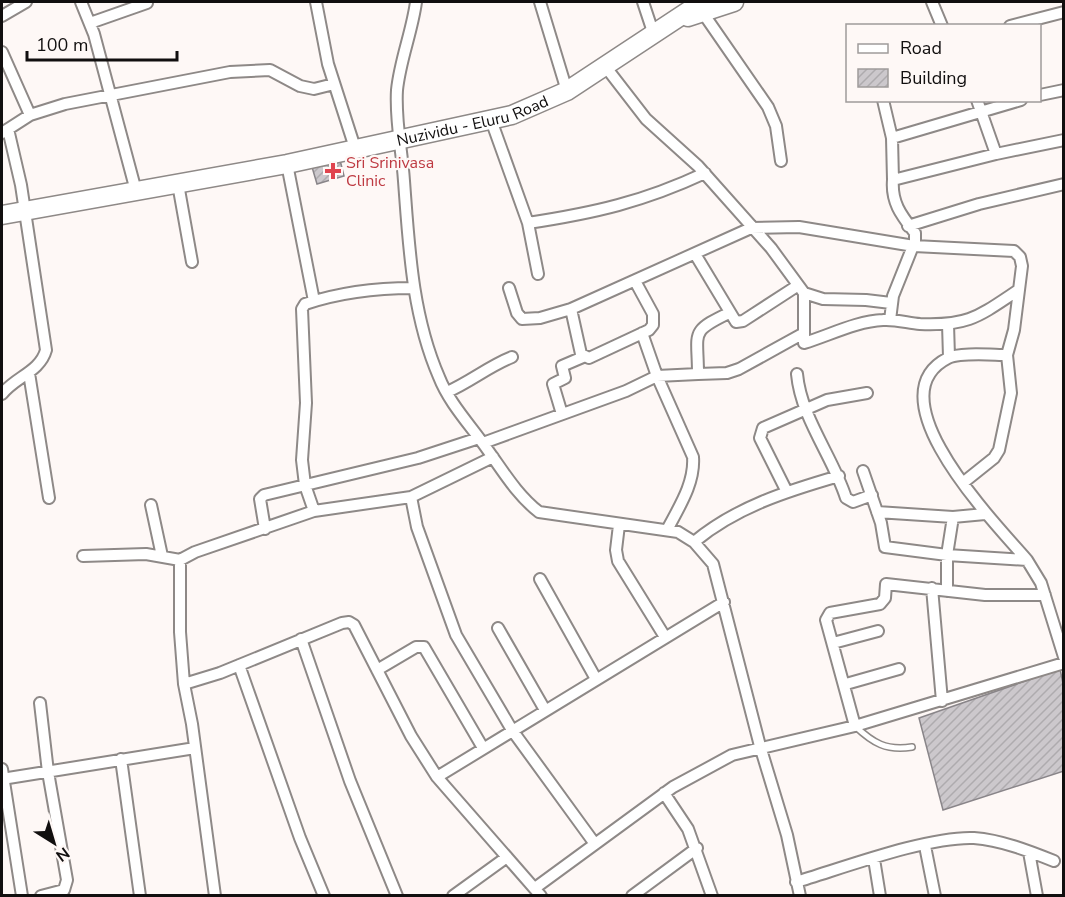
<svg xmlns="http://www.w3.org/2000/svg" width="1065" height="897" font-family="'Nunito Sans',sans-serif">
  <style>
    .building { fill: url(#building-hatch); stroke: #898589; stroke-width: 1.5 }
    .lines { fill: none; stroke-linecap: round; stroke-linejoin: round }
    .service-casing { stroke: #8e8987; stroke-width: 8 }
    .minor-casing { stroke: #8e8987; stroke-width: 14 }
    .primary-casing { stroke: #8e8987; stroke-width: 21 }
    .service { stroke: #fff; stroke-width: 5 }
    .minor { stroke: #fff; stroke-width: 10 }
    .primary { stroke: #fff; stroke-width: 18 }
    .health-dot { fill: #e0444e; stroke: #fef8f6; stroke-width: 2 }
    .labels { text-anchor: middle; stroke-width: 4.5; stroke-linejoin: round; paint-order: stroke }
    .street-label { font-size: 16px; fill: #110f0f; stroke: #fef8f6 }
    .health-label { font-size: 16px; fill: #be3a42; stroke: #fef8f6; text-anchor: start }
  </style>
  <defs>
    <pattern id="building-hatch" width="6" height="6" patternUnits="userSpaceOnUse" patternTransform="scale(1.5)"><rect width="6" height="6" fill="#ccc8cc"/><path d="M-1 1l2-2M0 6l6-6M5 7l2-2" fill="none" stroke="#aeabae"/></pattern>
  </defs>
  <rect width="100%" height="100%" fill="#fef8f6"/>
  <!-- building -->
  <path class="building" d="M340,160L344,176L317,184L312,167Z
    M1060,669L1064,688V771L943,810L919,718Z"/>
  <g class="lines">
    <defs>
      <path id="service" d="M855,726C873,743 886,751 912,747"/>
      <path id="minor" d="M81,2L94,34L136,191
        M316,2L328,64L355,148
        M416,2C412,32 400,60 397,90C395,122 402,150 404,181C409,247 412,315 439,377C449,403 471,426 487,449C503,471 517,495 539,512L678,532L694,542L713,564L760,746L787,835L800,896
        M540,2L567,91
        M643,2L653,32
        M932,2L942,26
        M703,13L768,107L776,126L781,161
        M2,16L26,2
        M90,23L147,3
        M1010,26L1064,12
        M2,52L30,115
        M605,66L646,119L698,166L771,248L804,293L823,299L866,300L891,303
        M1040,95L1064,90
        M883,100L892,138L893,180L996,154L977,100
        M491,120L528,223L538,274
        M2,133L30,115L65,104L230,72L270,70L300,86L314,89L334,84
        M892,138L1021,100
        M996,154L1064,140
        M287,164L314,301
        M178,184L192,262
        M528,223C594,213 643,202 705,173
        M908,226L979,204L1064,184
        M695,254L736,322L743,321L797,286
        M509,288L517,313L522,319L540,318L571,309L751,228L799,227L914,246L1014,251L1020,257L1022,266L1014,330L1007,355L1011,393L999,450L994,458L964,482
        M804,293V343C830,335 857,321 883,320C895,319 908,323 920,324C968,326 978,317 1017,291
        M571,309L581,354L589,358L649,330L653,325V314L635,281
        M890,320L893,296L915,241V233C902,216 891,203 893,180
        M948,324L949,357
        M642,333L657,376L698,374C698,332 689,332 729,313
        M1007,355C993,355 960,352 948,358C871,397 997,525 1027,560
        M29,373L49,498
        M698,374L727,373L739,369L804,333
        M797,374C801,418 833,457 846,498L853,502L872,495
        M447,392C470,382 489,366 512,357
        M2,394C15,377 40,372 46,350L21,185L8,129
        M562,414L553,384L565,378L562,366L583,357
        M483,443L626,391L657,376L693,457C695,483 679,507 667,530
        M863,471L881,523L885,547L947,555L1027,560L1041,583L1064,657
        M787,492L760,438L763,428L827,400L867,393
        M411,497L417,527L456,635L512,730L595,844
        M151,505L162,556
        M314,511L305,485L302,460L306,403L302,309L305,304C341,292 375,288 413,288
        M877,512L953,517L985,514
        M619,525L616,550L618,561L665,637
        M265,529L260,499L264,495L418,458L479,438
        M694,542C736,507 787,491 839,476
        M83,556L146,554L180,560
        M540,579L596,679
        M932,588L942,701
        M947,591V555L953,517
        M498,628L545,710
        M301,639L350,781L397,896
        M833,643L878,631
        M239,665L300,838L324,896
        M377,670L416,647H424L483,748
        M184,684L220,673L342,623L349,622L354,625L411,736L437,777L541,896
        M846,684L899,669
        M40,703L48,772L67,880L64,890L41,896
        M855,726L826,620L830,613L880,604L885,598L886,584L985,595H1045
        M121,759L140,896
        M2,769L22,896
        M437,777L724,602
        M2,779L195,748
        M664,793L688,829L712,896
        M925,846L935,896
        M1029,852L1037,896
        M874,859L880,896
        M796,882C843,868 928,836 974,838C1001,840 1029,851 1054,861
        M535,888L673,787L732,755L855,726L1064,663
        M215,896L192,724L184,684L180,632V560L195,552L314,511L411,497L493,457
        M453,896L507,857
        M632,896L697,848"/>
      <g id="primary">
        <path d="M688,17L734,2"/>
        <path id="s1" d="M2,215L287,164L512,115L567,91L702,2"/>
      </g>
    </defs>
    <!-- service casing -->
    <use href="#service" class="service-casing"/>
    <!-- minor casing -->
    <use href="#minor" class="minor-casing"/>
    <!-- primary casing -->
    <use href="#primary" class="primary-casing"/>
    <!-- service -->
    <use href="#service" class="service"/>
    <!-- minor -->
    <use href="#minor" class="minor"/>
    <!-- primary -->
    <use href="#primary" class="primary"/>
  </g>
  <!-- markers -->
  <path class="health-dot" d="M330 162h6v6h6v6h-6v6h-6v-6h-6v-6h6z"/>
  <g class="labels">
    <!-- street labels -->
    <g class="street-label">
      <text dy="6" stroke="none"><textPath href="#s1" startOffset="480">Nuzividu - Eluru Road</textPath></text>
    </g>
    <!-- health labels -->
    <g class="health-label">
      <text x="346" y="168">Sri Srinivasa<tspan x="346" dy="18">Clinic</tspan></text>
    </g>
  </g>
  <!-- border -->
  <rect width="1065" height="897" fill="none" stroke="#110f0f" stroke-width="6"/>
  <!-- legend -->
  <rect x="846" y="24" width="195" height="78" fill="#fef8f6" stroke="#9f9b9a" stroke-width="1.5"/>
  <rect x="858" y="44" width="30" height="9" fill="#ffffff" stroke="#9f9b9a" stroke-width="1.5"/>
  <text x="900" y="54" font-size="18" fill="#110f0f">Road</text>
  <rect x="858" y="69" width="30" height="18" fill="url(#building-hatch)" stroke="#9f9b9a" stroke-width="1.5"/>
  <text x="900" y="84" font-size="18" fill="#110f0f">Building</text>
  <!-- north arrow -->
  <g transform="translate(54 843) rotate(143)" stroke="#fef8f6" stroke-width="4.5" paint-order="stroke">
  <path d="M0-4.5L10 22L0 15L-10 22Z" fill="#110f0f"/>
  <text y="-9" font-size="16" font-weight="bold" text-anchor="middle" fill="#110f0f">N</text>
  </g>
  <!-- scale -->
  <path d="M27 51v9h150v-9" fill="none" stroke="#110f0f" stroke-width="3"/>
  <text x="36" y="51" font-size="18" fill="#110f0f" stroke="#fef8f6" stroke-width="4.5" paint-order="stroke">100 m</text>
</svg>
